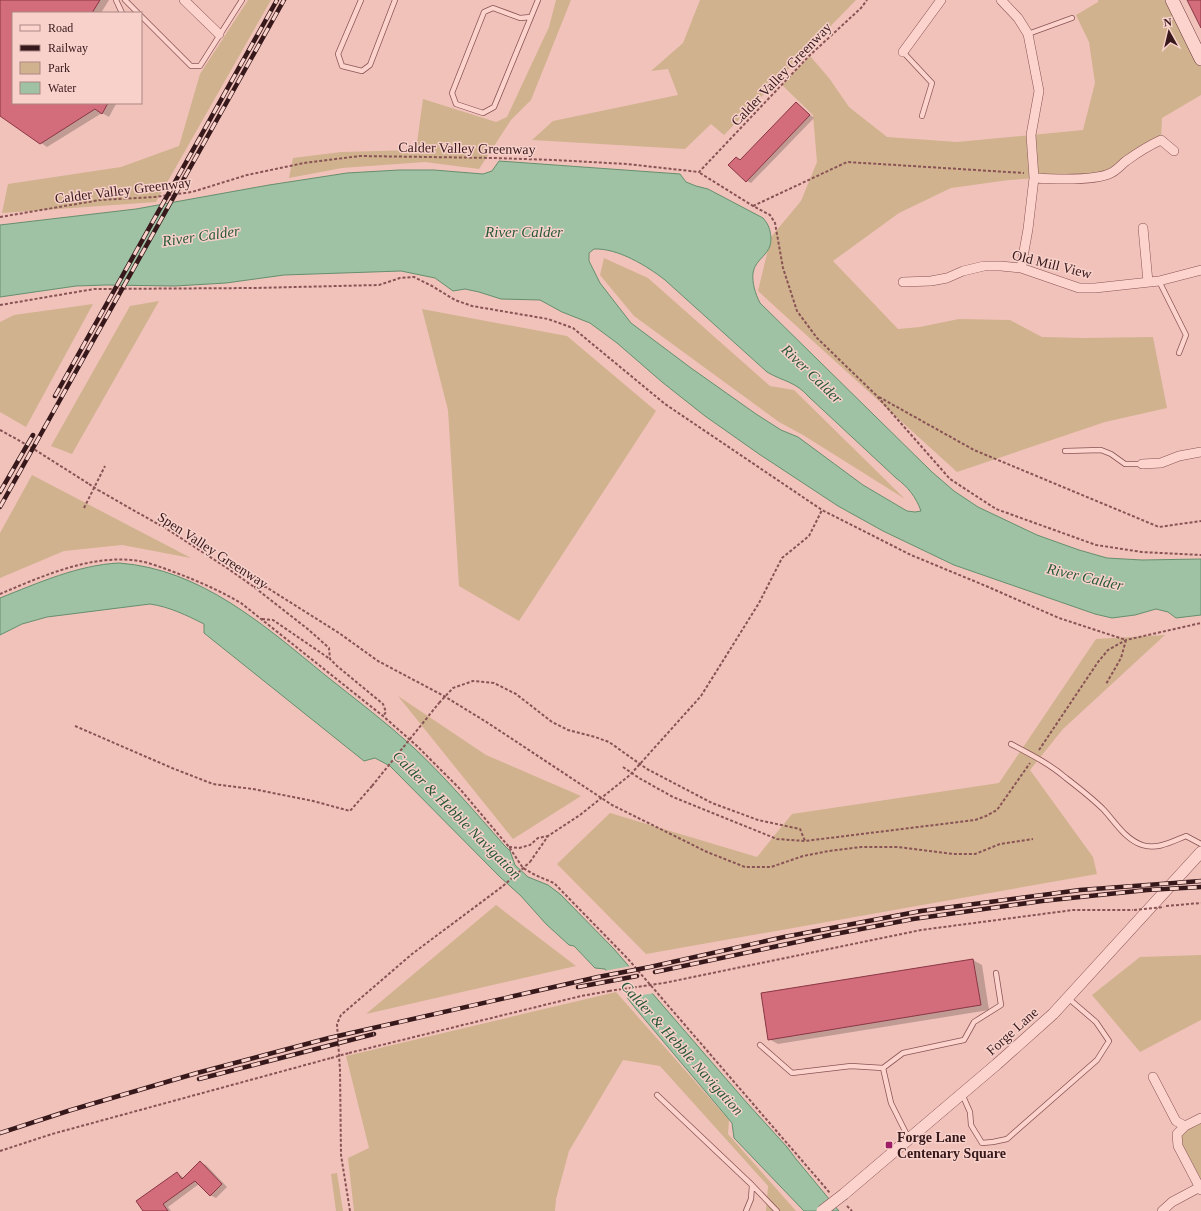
<svg xmlns="http://www.w3.org/2000/svg" width="1201" height="1211" font-family="Georgia,serif">
  <style>
    .green { fill: #d0b28e }
    .water { fill: #9fc1a4; stroke: #668f6e; fill-rule: evenodd }
    .pier { fill: #f1c2ba }
    .shadow { fill: #0003 }
    .building { fill: #d36c7b; stroke: #8a3745 }
    .lines { fill: none; stroke-linecap: round; stroke-linejoin: round }
    .service-casing { stroke: #895355; stroke-width: 6 }
    .minor-casing { stroke: #895355; stroke-width: 10 }
    .tertiary-casing { stroke: #895355; stroke-width: 12 }
    .secondary-casing { stroke: #6a373a; stroke-width: 14 }
    .path { stroke: #895355; stroke-width: 2; stroke-dasharray: 3 2; stroke-linecap: butt }
    .service { stroke: #fcd4cd; stroke-width: 4.5 }
    .minor { stroke: #fcd4cd; stroke-width: 9 }
    .tertiary { stroke: #fcd4cd; stroke-width: 11 }
    .secondary { stroke: #fcd4cd; stroke-width: 13 }
    .rail-casing { stroke: #37191c; stroke-width: 4.5 }
    .rail { stroke: #f8d1ca; stroke-width: 3; stroke-dasharray: 9; stroke-linecap: butt }
    .tertiary-bridge-casing { stroke: #895355; stroke-width: 12; stroke-linecap: butt }
    .path-bridge { stroke: #895355; stroke-width: 2; stroke-dasharray: 3 2; stroke-linecap: butt }
    .tertiary-bridge { stroke: #fcd4cd; stroke-width: 11 }
    .poi-dot { fill: #9d1e66; stroke: #f8d1ca; stroke-width: 1.5 }
    .labels { text-anchor: middle; stroke-width: 3; stroke-linejoin: round; paint-order: stroke }
    .street-label { font-size: 14px; fill: #37191c; stroke: #f8d1ca }
    .poi-label { font-size: 14px; font-weight: bold; fill: #37191c; stroke: #f8d1ca; text-anchor: start }
    .water-label { font-size: 15px; font-style: italic; fill: #275839; stroke: #f8d1ca }
  </style>
  <rect width="100%" height="100%" fill="#f1c2ba"/>
  <!-- green -->
  <path class="green" d="M248,0H271L156,202L2,213L8,184L121,167L179,146L200,74Z
    M556,0H571L531,100L511,120L479,169L425,162L342,168L289,178L293,158L341,152L416,150L423,99L496,122L507,117L549,27Z
    M700,0H856L724,135L711,124L685,149L532,140L553,121L678,95L668,69L651,71L683,43Z
    M1098,0H1172L1201,59V95L1162,118L1161,140L1111,173L1009,180L951,188L899,213L833,261L898,329L920,327L959,319L1010,320L1042,337L1084,338L1153,337L1167,408L1105,422L957,472L758,291L771,237L801,201L817,162L813,115L782,85L810,56L829,78L849,107L887,137L957,142L1083,130L1095,83L1089,42L1076,15L1098,2Z
    M604,258L648,278L770,386L794,390L905,499L803,435L779,422L634,316L600,275Z
    M159,301L72,454L51,446L130,306Z
    M93,304L26,427L0,412V322L14,315Z
    M422,309L567,336L656,411L519,621L459,586L448,410Z
    M32,475L191,558L122,545L64,551L0,578V533Z
    M1165,635L1063,729L1030,770L1093,857L1097,874L646,954L557,864L610,813L757,857L792,814L999,783L1096,639Z
    M398,696L486,755L581,796L513,839Z
    M496,905L576,966L366,1014Z
    M1201,955V1020L1140,1052L1092,995L1140,957Z
    M616,992L729,1120L728,1134L796,1211H766L768,1186L660,1066L623,1060L569,1151L556,1199L555,1211H354L348,1158L369,1148L346,1056Z
    M1201,1118V1190L1178,1146L1185,1126Z
    M337,1173L343,1211H336L331,1174Z"/>
  <!-- water -->
  <path class="water" d="M499,161L680,174L686,182L696,186L708,189L763,218C769,225 770,229 771,238C772,255 755,258 753,273C752,283 755,293 760,303L932,472L954,491L978,507L1037,535L1079,550L1107,558L1142,560L1201,559V615L1176,618L1168,612L1156,609L1135,615L1112,618L1095,614L954,565L883,531L838,506L759,454L705,416L662,382L617,343L590,323L562,312L540,300L501,299L479,292L465,289L453,291L435,278L401,271L284,275L226,283L175,286L106,285L76,286L0,297V225L136,209L269,185L347,173L399,170H434L483,174L492,171ZM594,249C618,248 647,266 665,280L767,372C784,382 795,381 809,397L896,478C908,487 916,497 921,511L915,512L907,511L863,485L798,437L781,430L756,414L691,368L631,323L600,283L589,261V253Z
    M119,563C201,569 265,626 325,675C355,699 386,722 414,748C445,777 476,813 504,845L510,851L515,865L528,877L548,885L560,894L614,949L747,1103L787,1147L796,1159L839,1211H804L734,1138L732,1123L636,1009L605,969L595,968L574,946L569,945L546,924L521,896L500,877L390,766L375,758L364,761L204,633V624C186,615 170,607 150,604L47,617L22,624L0,635V598C38,583 78,565 119,563Z"/>
  <!-- pier -->
  <path class="pier" d="M631,966L653,991L655,993L625,998L604,971Z"/>
  <!-- shadow -->
  <path class="shadow" d="M0,0H109L101,13H13V103H115L116,104L109,117L102,113L47,147L0,115Z
    M796,103L814,118L751,183L747,181L730,165L737,158L741,160Z
    M973,960L982,965L989,1010L778,1044L769,1039L762,994Z
    M200,1162L206,1165L227,1187L216,1198L210,1195L199,1184L168,1207L171,1211H145L177,1173L184,1178Z"/>
  <!-- building -->
  <path class="building" d="M0,0H100L92,13H13V103H108L102,114L95,109L40,144L0,116Z
    M1187,0H1201V28Z
    M796,102L810,115L746,182L728,165L736,157L740,160Z
    M973,959L981,1005L768,1040L761,993Z
    M200,1161L222,1184L210,1196L195,1181L163,1204L168,1211H143L136,1201L177,1172L182,1179Z"/>
  <g class="lines">
    <defs>
      <path id="service" d="M116,0L122,13
        M125,0L138,13
        M361,0L338,54L342,66L362,71L370,65L395,0
        M141,16L191,66H200L242,0
        M531,17L520,18L493,8L484,12L452,93L456,104L483,113L494,107L538,0
        M1028,34L1072,18
        M903,52L932,83L922,116
        M1159,281L1186,335L1179,353
        M1065,451L1101,450L1111,454L1125,464H1142
        M1011,744C1030,754 1050,764 1066,778C1079,788 1092,798 1104,810C1115,822 1125,839 1142,845C1157,850 1171,842 1186,836L1201,844
        M760,1045L792,1073L851,1066L883,1068
        M962,1094L970,1112L971,1125L982,1143L993,1142L1007,1139L1097,1060L1109,1041L1096,1022L1068,998
        M657,1095L752,1185L751,1199L746,1211
        M909,1139L891,1103L883,1068L903,1053L964,1040L974,1022L1001,1005L996,973
        M752,1185L777,1211"/>
      <path id="minor" d="M184,0L219,34
        M1001,0L1018,18L1028,34L1039,91L1031,135L1034,178L1028,229L1021,268
        M903,52L941,0
        M1034,178C1052,179 1096,181 1111,173C1117,170 1121,165 1126,161C1137,153 1148,146 1161,140L1174,151
        M1143,228L1148,282
        M903,282L931,281L947,278L963,271L984,266H1001L1021,268L1079,288H1095L1159,281L1201,270
        M1142,464L1161,463L1179,456L1201,452
        M1153,1077L1176,1121L1185,1126
        M1201,1118L1185,1126L1177,1134L1178,1146L1201,1190
        M1162,1211L1172,1202L1200,1187"/>
      <path id="tertiary" d="M844,1194L997,1064L1053,1014L1201,852"/>
      <path id="secondary" d="M1172,0L1201,59"/>
    </defs>
    <!-- service casing -->
    <use href="#service" class="service-casing"/>
    <!-- minor casing -->
    <use href="#minor" class="minor-casing"/>
    <!-- tertiary casing -->
    <use href="#tertiary" class="tertiary-casing"/>
    <!-- secondary casing -->
    <use href="#secondary" class="secondary-casing"/>
    <!-- path -->
    <path class="path" d="M700,173L753,206L770,215L775,223L783,268L797,311L817,338L876,395L950,479L996,509L1096,545L1142,552L1201,555
      M753,206L847,162L1024,173
      M0,217L100,200L155,197L192,192L247,175L304,163L360,156L495,158L554,160L627,164L699,172L809,56L861,8L867,0
      M0,305L94,289L255,288L379,285L400,278L414,277L432,286L455,300L472,306L548,319L573,328L665,404L822,510L911,555L986,586L1059,618L1126,640L1121,658L1106,684
      M879,397L974,450L1159,527L1201,521
      M0,430L29,446L89,484
      M98,490L170,531L227,568L254,587L309,630L329,648L330,659L337,666L383,704L386,712L383,716
      M84,508L105,466
      M254,587H266L339,633L378,661L444,696L488,723L612,805L707,852L745,867H771L803,856L829,851L861,847H898L953,854H975L1000,844L1033,839
      M0,594C40,577 87,556 131,560C144,561 155,565 166,569C193,579 217,589 241,603L383,716L417,746L460,789L509,847L523,868L535,875L554,883L628,959L830,1193
      M262,619L273,620L330,659
      M439,703L453,688L473,681L494,683L516,694L552,722L568,730L595,737L609,742L647,769L712,803L758,820L800,829L805,841
      M75,726L172,768L213,784L253,789L313,801L350,811L372,786
      M1039,750L1098,662L1108,650L1126,640L1201,623
      M623,767L639,778L673,797L777,839L805,841L975,820L986,816L997,810L1030,763
      M509,847L519,848L530,845L538,838L548,836
      M530,862L548,836L580,815L630,775L701,696L759,603L782,558L809,536L822,510
      M1166,906L1201,903
      M664,983L921,930L1073,910H1133
      M349,1053L581,996L609,991
      M0,1151L52,1134L331,1058
      M847,1206L852,1211
      M350,1211L341,1155L340,1070L337,1024L341,1015L412,954L503,886"/>
    <!-- service -->
    <use href="#service" class="service"/>
    <!-- minor -->
    <use href="#minor" class="minor"/>
    <!-- tertiary -->
    <use href="#tertiary" class="tertiary"/>
    <!-- secondary -->
    <use href="#secondary" class="secondary"/>
    <defs>
      <path id="rail" d="M55,396L277,0
        M0,492L33,435
        M0,507L284,0
        M655,972L830,935L913,919L1042,901L1147,890L1201,887
        M578,987L637,976
        M199,1079L374,1034
        M0,1133L71,1110L197,1073L329,1038L598,977L650,967L784,937L921,911L1080,890L1201,881"/>
    </defs>
    <!-- rail casing -->
    <use href="#rail" class="rail-casing"/>
    <!-- rail -->
    <use href="#rail" class="rail"/>
    <defs>
      <path id="tertiary-bridge" d="M822,1211L844,1194"/>
    </defs>
    <!-- tertiary-bridge casing -->
    <use href="#tertiary-bridge" class="tertiary-bridge-casing"/>
    <!-- path-bridge -->
    <path class="path-bridge" d="M89,484L98,490
      M372,786L439,703
      M503,886L530,862
      M1134,910L1164,907
      M609,991L664,983
      M331,1058L349,1053"/>
    <!-- tertiary-bridge -->
    <use href="#tertiary-bridge" class="tertiary-bridge"/>
  </g>
  <!-- markers -->
  <rect class="poi-dot" x="885" y="1141" width="8" height="8" rx="2"/>
  <g class="labels">
    <!-- street labels -->
    <g class="street-label">
      <text transform="translate(781 74) rotate(-46)" y="5">Calder Valley Greenway</text>
      <text transform="translate(467 148) rotate(1)" y="5">Calder Valley Greenway</text>
      <text transform="translate(123 190) rotate(-7)" y="5">Calder Valley Greenway</text>
      <text transform="translate(1052 264) rotate(14)" y="5">Old Mill View</text>
      <text transform="translate(213 550) rotate(33)" y="5">Spen Valley Greenway</text>
      <text transform="translate(1012 1031) rotate(-42)" y="5">Forge Lane</text>
    </g>
    <!-- poi labels -->
    <g class="poi-label">
      <text x="897" y="1142">Forge Lane<tspan x="897" dy="16">Centenary Square</tspan></text>
    </g>
    <!-- water labels -->
    <g class="water-label">
      <text x="524" y="237">River Calder</text>
      <text transform="translate(201 236) rotate(-8)" y="5">River Calder</text>
      <text transform="translate(812 374) rotate(44)" y="5">River Calder</text>
      <text transform="translate(1085 577) rotate(13)" y="5">River Calder</text>
      <text transform="translate(457 815) rotate(45)" y="5">Calder &amp; Hebble Navigation</text>
      <text transform="translate(682 1048) rotate(48)" y="5">Calder &amp; Hebble Navigation</text>
    </g>
  </g>
  <!-- legend -->
  <rect x="12" y="12" width="130" height="92" fill="#f8d1ca" stroke="#ab8784"/>
  <rect x="20" y="25" width="20" height="6" fill="#fcd4cd" stroke="#ab8784"/>
  <text x="48" y="32" font-size="12" fill="#37191c">Road</text>
  <rect x="20" y="45" width="20" height="6" fill="#37191c" stroke="#ab8784"/>
  <text x="48" y="52" font-size="12" fill="#37191c">Railway</text>
  <rect x="20" y="62" width="20" height="12" fill="#d0b28e" stroke="#ab8784"/>
  <text x="48" y="72" font-size="12" fill="#37191c">Park</text>
  <rect x="20" y="82" width="20" height="12" fill="#9fc1a4" stroke="#ab8784"/>
  <text x="48" y="92" font-size="12" fill="#37191c">Water</text>
  <!-- north arrow -->
  <g transform="translate(1169 32) rotate(352)" stroke="#f8d1ca" stroke-width="3" paint-order="stroke">
  <path d="M0-3L7 15L0 10L-7 15Z" fill="#37191c"/>
  <text y="-6" font-size="11" font-weight="bold" text-anchor="middle" fill="#37191c">N</text>
  </g>
</svg>
